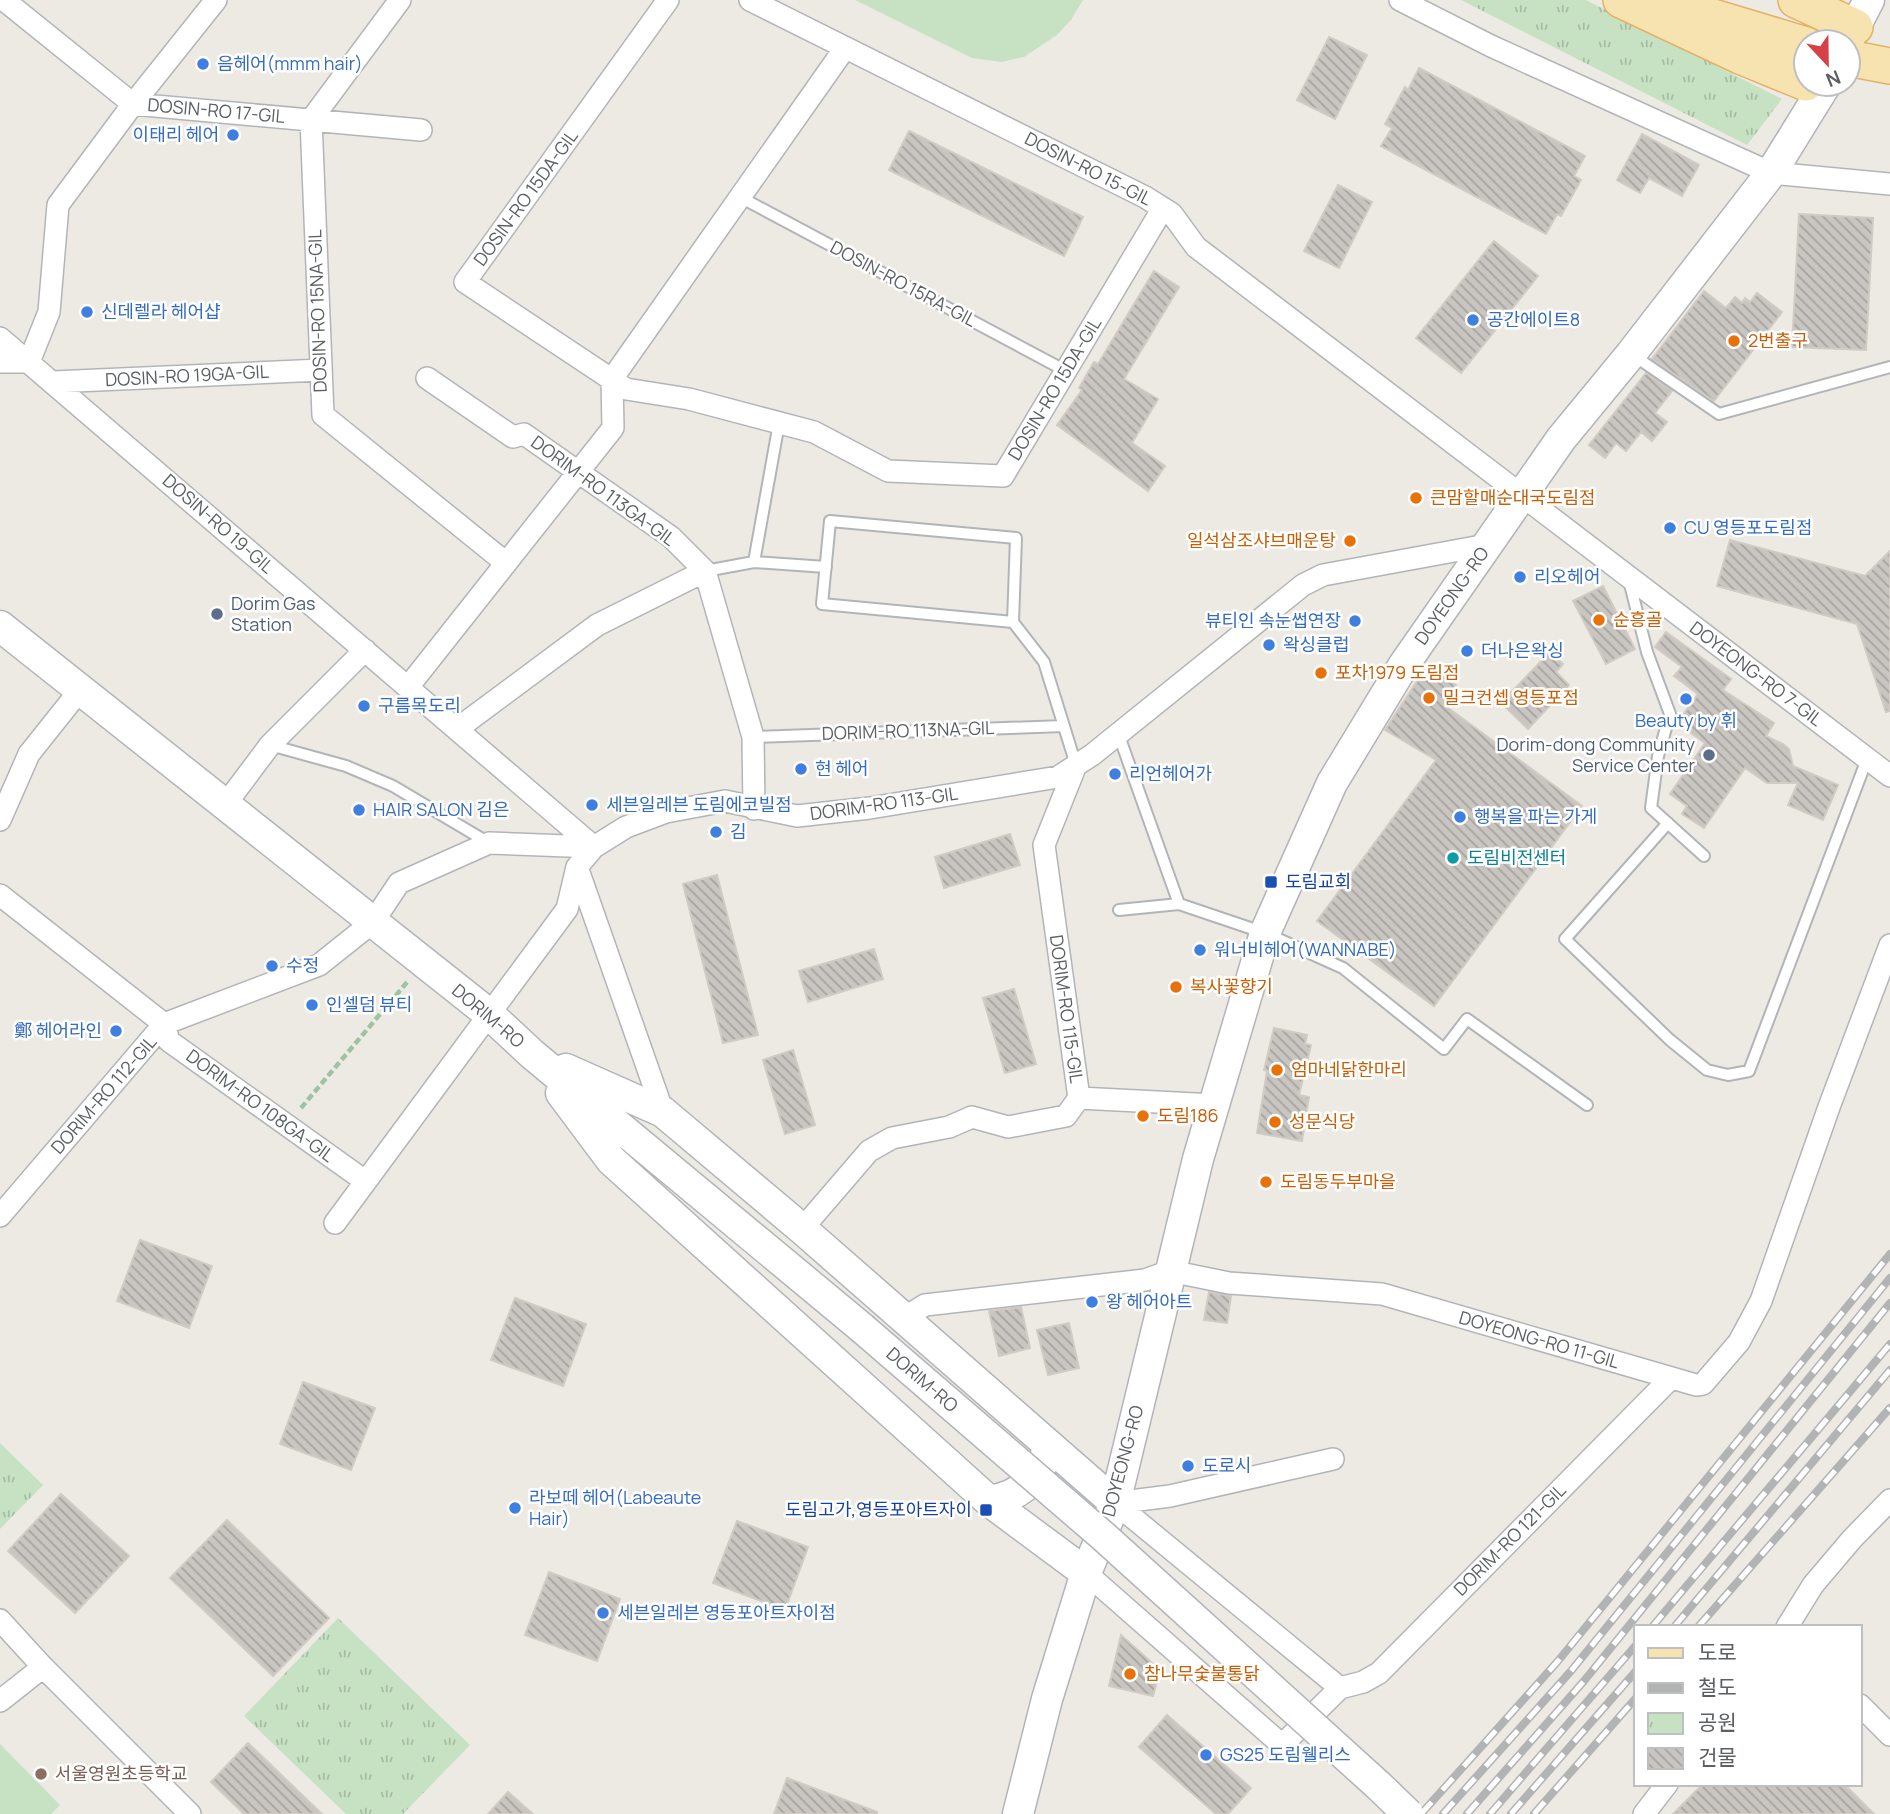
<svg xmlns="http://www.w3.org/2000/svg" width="1890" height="1814" font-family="Manrope,'Noto Sans KR',sans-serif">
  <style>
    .park { fill: url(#park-tufts) }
    .pitch { fill: #c7e2c3 }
    .building { fill: url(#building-back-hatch); stroke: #d1cbc3; stroke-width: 2 }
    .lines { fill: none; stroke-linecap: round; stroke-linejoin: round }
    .lane-casing { stroke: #b2b5b8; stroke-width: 14 }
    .street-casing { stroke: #b2b5b8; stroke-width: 24 }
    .secondary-casing { stroke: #b1b4b8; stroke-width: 33 }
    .primary-casing { stroke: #e4b267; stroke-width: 38 }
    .path { stroke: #9dc3a4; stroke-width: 4.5; stroke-dasharray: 7 3.5; stroke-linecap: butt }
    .lane { stroke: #fff; stroke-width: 10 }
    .street { stroke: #fff; stroke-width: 21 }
    .secondary { stroke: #fff; stroke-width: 30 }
    .primary { stroke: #f7e3af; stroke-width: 35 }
    .rail-casing { stroke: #b2b3b3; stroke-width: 8 }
    .rail { stroke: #fff; stroke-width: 5; stroke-dasharray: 16; stroke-linecap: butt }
    .secondary-bridge-casing { stroke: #b1b4b8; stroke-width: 33; stroke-linecap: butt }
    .secondary-bridge { stroke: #fff; stroke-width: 30 }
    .shop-dot { fill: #3f7fe0; stroke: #fff; stroke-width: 2.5 }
    .food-dot { fill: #e8710a; stroke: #fff; stroke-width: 2.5 }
    .service-dot { fill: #5c6f8a; stroke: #fff; stroke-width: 2.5 }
    .culture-dot { fill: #0f9aa8; stroke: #fff; stroke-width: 2.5 }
    .transit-dot { fill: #1a4fb4; stroke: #fff; stroke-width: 2.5 }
    .education-dot { fill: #8d6e63; stroke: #fff; stroke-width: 2.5 }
    .labels { text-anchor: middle; stroke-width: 5; stroke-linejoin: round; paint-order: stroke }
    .shop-label { font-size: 18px; fill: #366cbe; stroke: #fff; text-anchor: start }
    .street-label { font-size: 18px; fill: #5c6063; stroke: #fff }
    .food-label { font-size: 18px; fill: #c56008; stroke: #fff; text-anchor: start }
    .service-label { font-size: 18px; fill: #4e5e75; stroke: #fff; text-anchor: start }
    .culture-label { font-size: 18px; fill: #0d838f; stroke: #fff; text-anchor: start }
    .transit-label { font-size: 18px; fill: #164399; stroke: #fff; text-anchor: start }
    .education-label { font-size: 18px; fill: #785e54; stroke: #fff; text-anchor: start }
  </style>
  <defs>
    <pattern id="park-tufts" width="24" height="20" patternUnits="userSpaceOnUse" patternTransform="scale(1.75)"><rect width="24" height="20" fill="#c7e2c3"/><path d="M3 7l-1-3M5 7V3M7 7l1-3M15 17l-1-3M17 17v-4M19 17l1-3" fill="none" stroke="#a5bba2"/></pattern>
    <pattern id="building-back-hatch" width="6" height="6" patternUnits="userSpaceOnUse" patternTransform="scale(1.75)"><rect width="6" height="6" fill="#c9c5c1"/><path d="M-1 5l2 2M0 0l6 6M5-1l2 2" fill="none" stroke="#a6a3a0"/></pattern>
  </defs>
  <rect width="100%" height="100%" fill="#edeae4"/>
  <!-- park -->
  <path class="park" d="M1461,0H1586L1782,99L1747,145Z
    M0,1443L43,1485L0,1529Z
    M338,1618L470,1745L403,1814H346L244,1716Z"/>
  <!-- pitch -->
  <path class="pitch" d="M855,0H1083L1071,20L1057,35L1024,57L1002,62L972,58Z
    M0,1744L60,1805L51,1814H0Z"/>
  <!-- building -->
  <path class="building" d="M1329,37L1367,55L1335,119L1297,100Z
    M1419,68L1585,156L1574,176L1581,180L1561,216L1557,214L1546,234L1381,146L1392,128L1385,124L1405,87L1408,90Z
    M909,131L1083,217L1064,256L889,170Z
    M1642,134L1699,165L1682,196L1649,178L1640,193L1617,180Z
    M1338,185L1372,202L1339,268L1304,251Z
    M1799,214L1873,218L1866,350L1792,347Z
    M1494,241L1538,276L1461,373L1416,338Z
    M1154,271L1179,287L1124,379L1158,399L1132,443L1165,466L1148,491L1057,425L1082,390L1079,388L1094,362L1098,364Z
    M1704,291L1726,308L1735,297L1742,303L1745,298L1750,302L1757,293L1782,312L1714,401L1652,359Z
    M1646,373L1672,391L1655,413L1667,422L1652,441L1641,432L1626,451L1616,443L1605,458L1589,445Z
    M1730,540L1865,576L1890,551V711L1886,712L1857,624L1717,586Z
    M1603,586L1635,649L1606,664L1573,601Z
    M1666,632L1731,679L1723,690L1774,723L1766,736L1783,744L1789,749L1793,766L1838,785L1823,820L1788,805L1798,783H1767L1745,768L1704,828L1682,814L1687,806L1670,794L1705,743L1677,723L1698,694L1674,676L1682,667L1655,647Z
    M1550,652L1563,664L1556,672L1569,685L1528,729L1501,703Z
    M1427,666L1456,685L1444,705L1582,806L1434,1006L1317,921L1436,760L1385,730Z
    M1010,834L1020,865L944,888L935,857Z
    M717,875L758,1035L723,1043L683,884Z
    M874,949L883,979L808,1002L799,971Z
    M1014,989L1036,1064L1005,1073L983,998Z
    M1274,1028L1307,1035L1305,1044L1311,1045L1299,1095L1309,1097L1302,1141L1257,1133L1267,1071L1264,1070Z
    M793,1050L815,1125L785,1134L763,1060Z
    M140,1240L212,1266L189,1328L117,1301Z
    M1209,1292L1231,1296L1227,1323L1204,1320Z
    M515,1298L586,1324L563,1386L491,1360Z
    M1021,1307L1030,1348L999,1356L989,1311Z
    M1069,1323L1079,1368L1048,1375L1037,1330Z
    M303,1382L375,1408L351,1470L280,1444Z
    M61,1494L129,1556L75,1613L8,1551Z
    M227,1520L329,1618L273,1676L170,1578Z
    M737,1521L808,1547L785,1610L713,1583Z
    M549,1572L620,1599L597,1661L525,1635Z
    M1121,1635L1160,1670L1153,1696L1109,1686Z
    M1167,1715L1251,1788L1228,1814H1216L1139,1747Z
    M248,1743L322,1814H244L211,1782Z
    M787,1778L877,1812V1814H774Z
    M1703,1784H1844L1874,1814H1673Z
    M508,1792L533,1814H488Z"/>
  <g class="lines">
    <defs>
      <path id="lane" d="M740,197L1066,371
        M1633,355L1719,414L1890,367
        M754,562L779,423
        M705,571L754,562L826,567
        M1629,580L1647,652L1670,714L1658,756L1651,808L1704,856
        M1013,622L822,604L830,521L1016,538L1013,622L1044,662L1076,765
        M1118,733L1179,904
        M753,737L1064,726
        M270,745L346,766L393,786L489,843
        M1668,823L1565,939L1670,1040L1707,1070L1728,1075L1749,1071L1867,759
        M1119,910L1179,904L1265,933L1343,968L1444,1049L1467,1019L1587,1105"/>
      <path id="street" d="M4,0L133,104L421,130
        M400,0L311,120L323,415L506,563
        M668,0L465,282L626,389L689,399L814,432L888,471L1003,476L1163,208
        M750,0L1145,197L1172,214L1196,247L1890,776
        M1400,0L1491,46L1771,173L1890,184
        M0,338L594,847
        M0,362H29L49,312L58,205L133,104L216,0
        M427,378L513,437L524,434L671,537L705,571L753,737L754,809
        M53,382L321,370
        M408,687L613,428L612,379L845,48
        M457,729L597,625L705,571
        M225,805L270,745L365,650
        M0,820L29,754L80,690
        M577,867L663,1112
        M0,895L164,1024L169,1041L365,1181
        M1079,1098L1215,1105
        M0,1216L164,1024L319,965L373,922L399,883L489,843L594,847
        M335,1223L567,909L577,867L594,847L626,827L666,812L725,801L797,816L870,808L1058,777L1092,755L1303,585L1323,575L1487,545
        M802,1229L869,1151L892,1138L949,1127L972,1117L1008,1127L1066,1116L1079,1098L1044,845L1076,765
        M904,1318L925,1305L1145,1280L1170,1271L1229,1283L1382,1294L1696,1385L1703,1384L1739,1342L1761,1301L1829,1107L1890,945
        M1115,1503L1170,1496L1333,1459
        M1086,1573L1282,1745L1340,1688L1115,1503
        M0,1620L43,1667L190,1814
        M1787,1627L1813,1585L1852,1539L1890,1500
        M1340,1688L1363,1682L1379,1673L1671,1378
        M0,1701L43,1667
        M1860,1705L1890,1735
        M1644,1814L1667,1784"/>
      <path id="secondary" d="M1847,42L1869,0
        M0,626L489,1014L532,1054L862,1328
        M566,1069L663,1112L802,1229L1115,1503
        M561,1093L611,1160L989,1501L1086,1573
        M989,1501C1016,1497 1036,1483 1045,1457
        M1018,1814L1047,1699L1086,1573L1115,1503L1198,1159L1265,933L1332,783L1403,666L1561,439L1631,354L1771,173L1826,84"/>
      <path id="primary" d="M1621,0L1740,56L1806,83
        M1796,0L1855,27
        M1671,1L1693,11L1806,45
        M1848,58L1890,66"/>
    </defs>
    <!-- lane casing -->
    <use href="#lane" class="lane-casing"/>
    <!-- street casing -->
    <use href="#street" class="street-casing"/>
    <!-- secondary casing -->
    <use href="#secondary" class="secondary-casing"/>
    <!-- primary casing -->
    <use href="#primary" class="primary-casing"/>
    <!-- path -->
    <path class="path" d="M301,1108L408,981"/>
    <!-- lane -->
    <use href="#lane" class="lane"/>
    <!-- street -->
    <use href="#street" class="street"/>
    <!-- secondary -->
    <use href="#secondary" class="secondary"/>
    <!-- primary -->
    <use href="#primary" class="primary"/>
    <defs>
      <path id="rail" d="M1652,1627L1890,1344
        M1674,1627L1890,1370
        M1698,1627L1890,1408
        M1421,1814L1558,1661L1890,1254
        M1443,1814L1571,1671L1890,1278
        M1467,1814L1584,1681L1890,1303
        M1490,1814L1636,1645
        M1511,1814L1636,1671
        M1534,1814L1636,1698"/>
    </defs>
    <!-- rail casing -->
    <use href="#rail" class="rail-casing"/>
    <!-- rail -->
    <use href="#rail" class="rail"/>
    <defs>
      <path id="secondary-bridge" d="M862,1328L1103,1536L1379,1786L1408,1814"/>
    </defs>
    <!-- secondary-bridge casing -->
    <use href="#secondary-bridge" class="secondary-bridge-casing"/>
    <!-- secondary-bridge -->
    <use href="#secondary-bridge" class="secondary-bridge"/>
  </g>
  <!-- markers -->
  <g class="shop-dot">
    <circle cx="203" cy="64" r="7"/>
    <circle cx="233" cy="135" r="7"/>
    <circle cx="87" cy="312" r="7"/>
    <circle cx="1473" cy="320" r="7"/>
    <circle cx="1670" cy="528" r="7"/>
    <circle cx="1520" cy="577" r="7"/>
    <circle cx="1355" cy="621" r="7"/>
    <circle cx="1269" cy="645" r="7"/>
    <circle cx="1467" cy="651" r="7"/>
    <circle cx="1686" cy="699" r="7"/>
    <circle cx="364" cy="706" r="7"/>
    <circle cx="801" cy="769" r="7"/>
    <circle cx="1115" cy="774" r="7"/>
    <circle cx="592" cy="805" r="7"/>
    <circle cx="359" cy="810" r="7"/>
    <circle cx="1460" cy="817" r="7"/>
    <circle cx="716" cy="832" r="7"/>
    <circle cx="1200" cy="950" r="7"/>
    <circle cx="272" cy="966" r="7"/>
    <circle cx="312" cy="1005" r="7"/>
    <circle cx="116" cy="1031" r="7"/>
    <circle cx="1092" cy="1302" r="7"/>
    <circle cx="1188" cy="1466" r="7"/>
    <circle cx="515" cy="1508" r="7"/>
    <circle cx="603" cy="1613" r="7"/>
    <circle cx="1206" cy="1755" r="7"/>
  </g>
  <g class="food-dot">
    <circle cx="1734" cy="341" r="7"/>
    <circle cx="1416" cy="498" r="7"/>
    <circle cx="1350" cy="541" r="7"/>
    <circle cx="1599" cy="620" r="7"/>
    <circle cx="1321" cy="673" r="7"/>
    <circle cx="1429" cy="698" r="7"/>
    <circle cx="1176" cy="987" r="7"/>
    <circle cx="1277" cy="1070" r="7"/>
    <circle cx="1143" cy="1116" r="7"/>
    <circle cx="1275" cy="1122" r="7"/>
    <circle cx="1266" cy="1182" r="7"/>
    <circle cx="1130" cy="1674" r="7"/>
  </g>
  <g class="service-dot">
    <circle cx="217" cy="614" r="7"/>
    <circle cx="1709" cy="755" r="7"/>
  </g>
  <circle class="culture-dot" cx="1453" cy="858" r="7"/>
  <g class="transit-dot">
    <rect x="1264" y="875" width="14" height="14" rx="3.5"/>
    <rect x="979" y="1503" width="14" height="14" rx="3.5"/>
  </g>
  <circle class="education-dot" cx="41" cy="1774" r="7"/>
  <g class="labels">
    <!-- shop labels -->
    <g class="shop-label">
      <text x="217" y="70">음헤어(mmm hair)</text>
      <text x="219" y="141" text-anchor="end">이태리 헤어</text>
      <text x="101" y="318">신데렐라 헤어샵</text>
      <text x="1487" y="326">공간에이트8</text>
      <text x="1684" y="534">CU 영등포도림점</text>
      <text x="1534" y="583">리오헤어</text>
      <text x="1341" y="627" text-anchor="end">뷰티인 속눈썹연장</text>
      <text x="1283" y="651">왁싱클럽</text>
      <text x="1481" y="657">더나은왁싱</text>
      <text x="378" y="712">구름목도리</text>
      <text x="1686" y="727" text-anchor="middle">Beauty by 휘</text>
      <text x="815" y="775">현 헤어</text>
      <text x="1129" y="780">리언헤어가</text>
      <text x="606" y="811">세븐일레븐 도림에코빌점</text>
      <text x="373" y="816">HAIR SALON 김은</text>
      <text x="1474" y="823">행복을 파는 가게</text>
      <text x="730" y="838">김</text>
      <text x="1214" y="956">워너비헤어(WANNABE)</text>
      <text x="286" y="972">수정</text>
      <text x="326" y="1011">인셀덤 뷰티</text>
      <text x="102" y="1037" text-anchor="end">鄭 헤어라인</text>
      <text x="1106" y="1308">왕 헤어아트</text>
      <text x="1202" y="1472">도로시</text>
      <text x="529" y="1504">라보떼 헤어(Labeaute<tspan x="529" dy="21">Hair)</tspan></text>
      <text x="617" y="1619">세븐일레븐 영등포아트자이점</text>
      <text x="1220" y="1761">GS25 도림웰리스</text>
    </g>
    <!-- street labels -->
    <g class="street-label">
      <text transform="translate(216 111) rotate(5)" y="6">DOSIN-RO 17-GIL</text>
      <text transform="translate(1088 169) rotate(27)" y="6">DOSIN-RO 15-GIL</text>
      <text transform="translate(526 198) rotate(-54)" y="6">DOSIN-RO 15DA-GIL</text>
      <text transform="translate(903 284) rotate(28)" y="6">DOSIN-RO 15RA-GIL</text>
      <text transform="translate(318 311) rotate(-92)" y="6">DOSIN-RO 15NA-GIL</text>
      <text transform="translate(187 376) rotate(-3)" y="6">DOSIN-RO 19GA-GIL</text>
      <text transform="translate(1055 389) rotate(-59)" y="6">DOSIN-RO 15DA-GIL</text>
      <text transform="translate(603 491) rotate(36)" y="6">DORIM-RO 113GA-GIL</text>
      <text transform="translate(218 524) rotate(41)" y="6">DOSIN-RO 19-GIL</text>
      <text transform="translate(1452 596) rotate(-55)" y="6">DOYEONG-RO</text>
      <text transform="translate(1756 674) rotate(37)" y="6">DOYEONG-RO 7-GIL</text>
      <text transform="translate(908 731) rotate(-2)" y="6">DORIM-RO 113NA-GIL</text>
      <text transform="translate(884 804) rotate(-8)" y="6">DORIM-RO 113-GIL</text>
      <text transform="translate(1066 1009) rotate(82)" y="6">DORIM-RO 115-GIL</text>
      <text transform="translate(488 1016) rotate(40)" y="6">DORIM-RO</text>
      <text transform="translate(104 1095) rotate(-49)" y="6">DORIM-RO 112-GIL</text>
      <text transform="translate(260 1106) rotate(36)" y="6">DORIM-RO 108GA-GIL</text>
      <text transform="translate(1539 1340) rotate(16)" y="6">DOYEONG-RO 11-GIL</text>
      <text transform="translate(922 1380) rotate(41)" y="6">DORIM-RO</text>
      <text transform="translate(1123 1461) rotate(-75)" y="6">DOYEONG-RO</text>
      <text transform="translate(1510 1540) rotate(-45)" y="6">DORIM-RO 121-GIL</text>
    </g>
    <!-- food labels -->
    <g class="food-label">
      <text x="1748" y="347">2번출구</text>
      <text x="1430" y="504">큰맘할매순대국도림점</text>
      <text x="1336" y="547" text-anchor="end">일석삼조샤브매운탕</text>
      <text x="1613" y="626">순흥골</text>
      <text x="1335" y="679">포차1979 도림점</text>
      <text x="1443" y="704">밀크컨셉 영등포점</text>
      <text x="1190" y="993">복사꽃향기</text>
      <text x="1291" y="1076">엄마네닭한마리</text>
      <text x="1157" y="1122">도림186</text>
      <text x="1289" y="1128">성문식당</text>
      <text x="1280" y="1188">도림동두부마을</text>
      <text x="1144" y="1680">참나무숯불통닭</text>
    </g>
    <!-- service labels -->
    <g class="service-label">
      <text x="231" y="610">Dorim Gas<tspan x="231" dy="21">Station</tspan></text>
      <text x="1695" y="751" text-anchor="end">Dorim-dong Community<tspan x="1695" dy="21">Service Center</tspan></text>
    </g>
    <!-- culture labels -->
    <g class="culture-label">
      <text x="1467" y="864">도림비전센터</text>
    </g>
    <!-- transit labels -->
    <g class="transit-label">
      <text x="1285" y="888">도림교회</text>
      <text x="972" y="1516" text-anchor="end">도림고가,영등포아트자이</text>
    </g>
    <!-- education labels -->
    <g class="education-label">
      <text x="55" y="1780">서울영원초등학교</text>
    </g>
  </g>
  <!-- legend -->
  <rect x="1634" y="1625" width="228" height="161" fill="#ffffff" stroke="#bebfc1" stroke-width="2"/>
  <rect x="1648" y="1648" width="35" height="10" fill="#f7e3af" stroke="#bebfc1" stroke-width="2"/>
  <text x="1698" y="1660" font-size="21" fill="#5c6063">도로</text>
  <rect x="1648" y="1683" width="35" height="10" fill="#b2b3b3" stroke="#bebfc1" stroke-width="2"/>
  <text x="1698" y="1695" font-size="21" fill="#5c6063">철도</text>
  <rect x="1648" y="1713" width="35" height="21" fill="url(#park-tufts)" stroke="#bebfc1" stroke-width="2"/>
  <text x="1698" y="1730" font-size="21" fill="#5c6063">공원</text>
  <rect x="1648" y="1748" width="35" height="21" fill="url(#building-back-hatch)" stroke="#bebfc1" stroke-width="2"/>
  <text x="1698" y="1765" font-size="21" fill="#5c6063">건물</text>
  <!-- north arrow -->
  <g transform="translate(1827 63) rotate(158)"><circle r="33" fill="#ffffff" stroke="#bebfc1" stroke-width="2"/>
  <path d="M0-5L12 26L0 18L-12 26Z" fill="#d93f46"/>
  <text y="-10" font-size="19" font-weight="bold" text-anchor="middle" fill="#5c6063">N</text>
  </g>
</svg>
